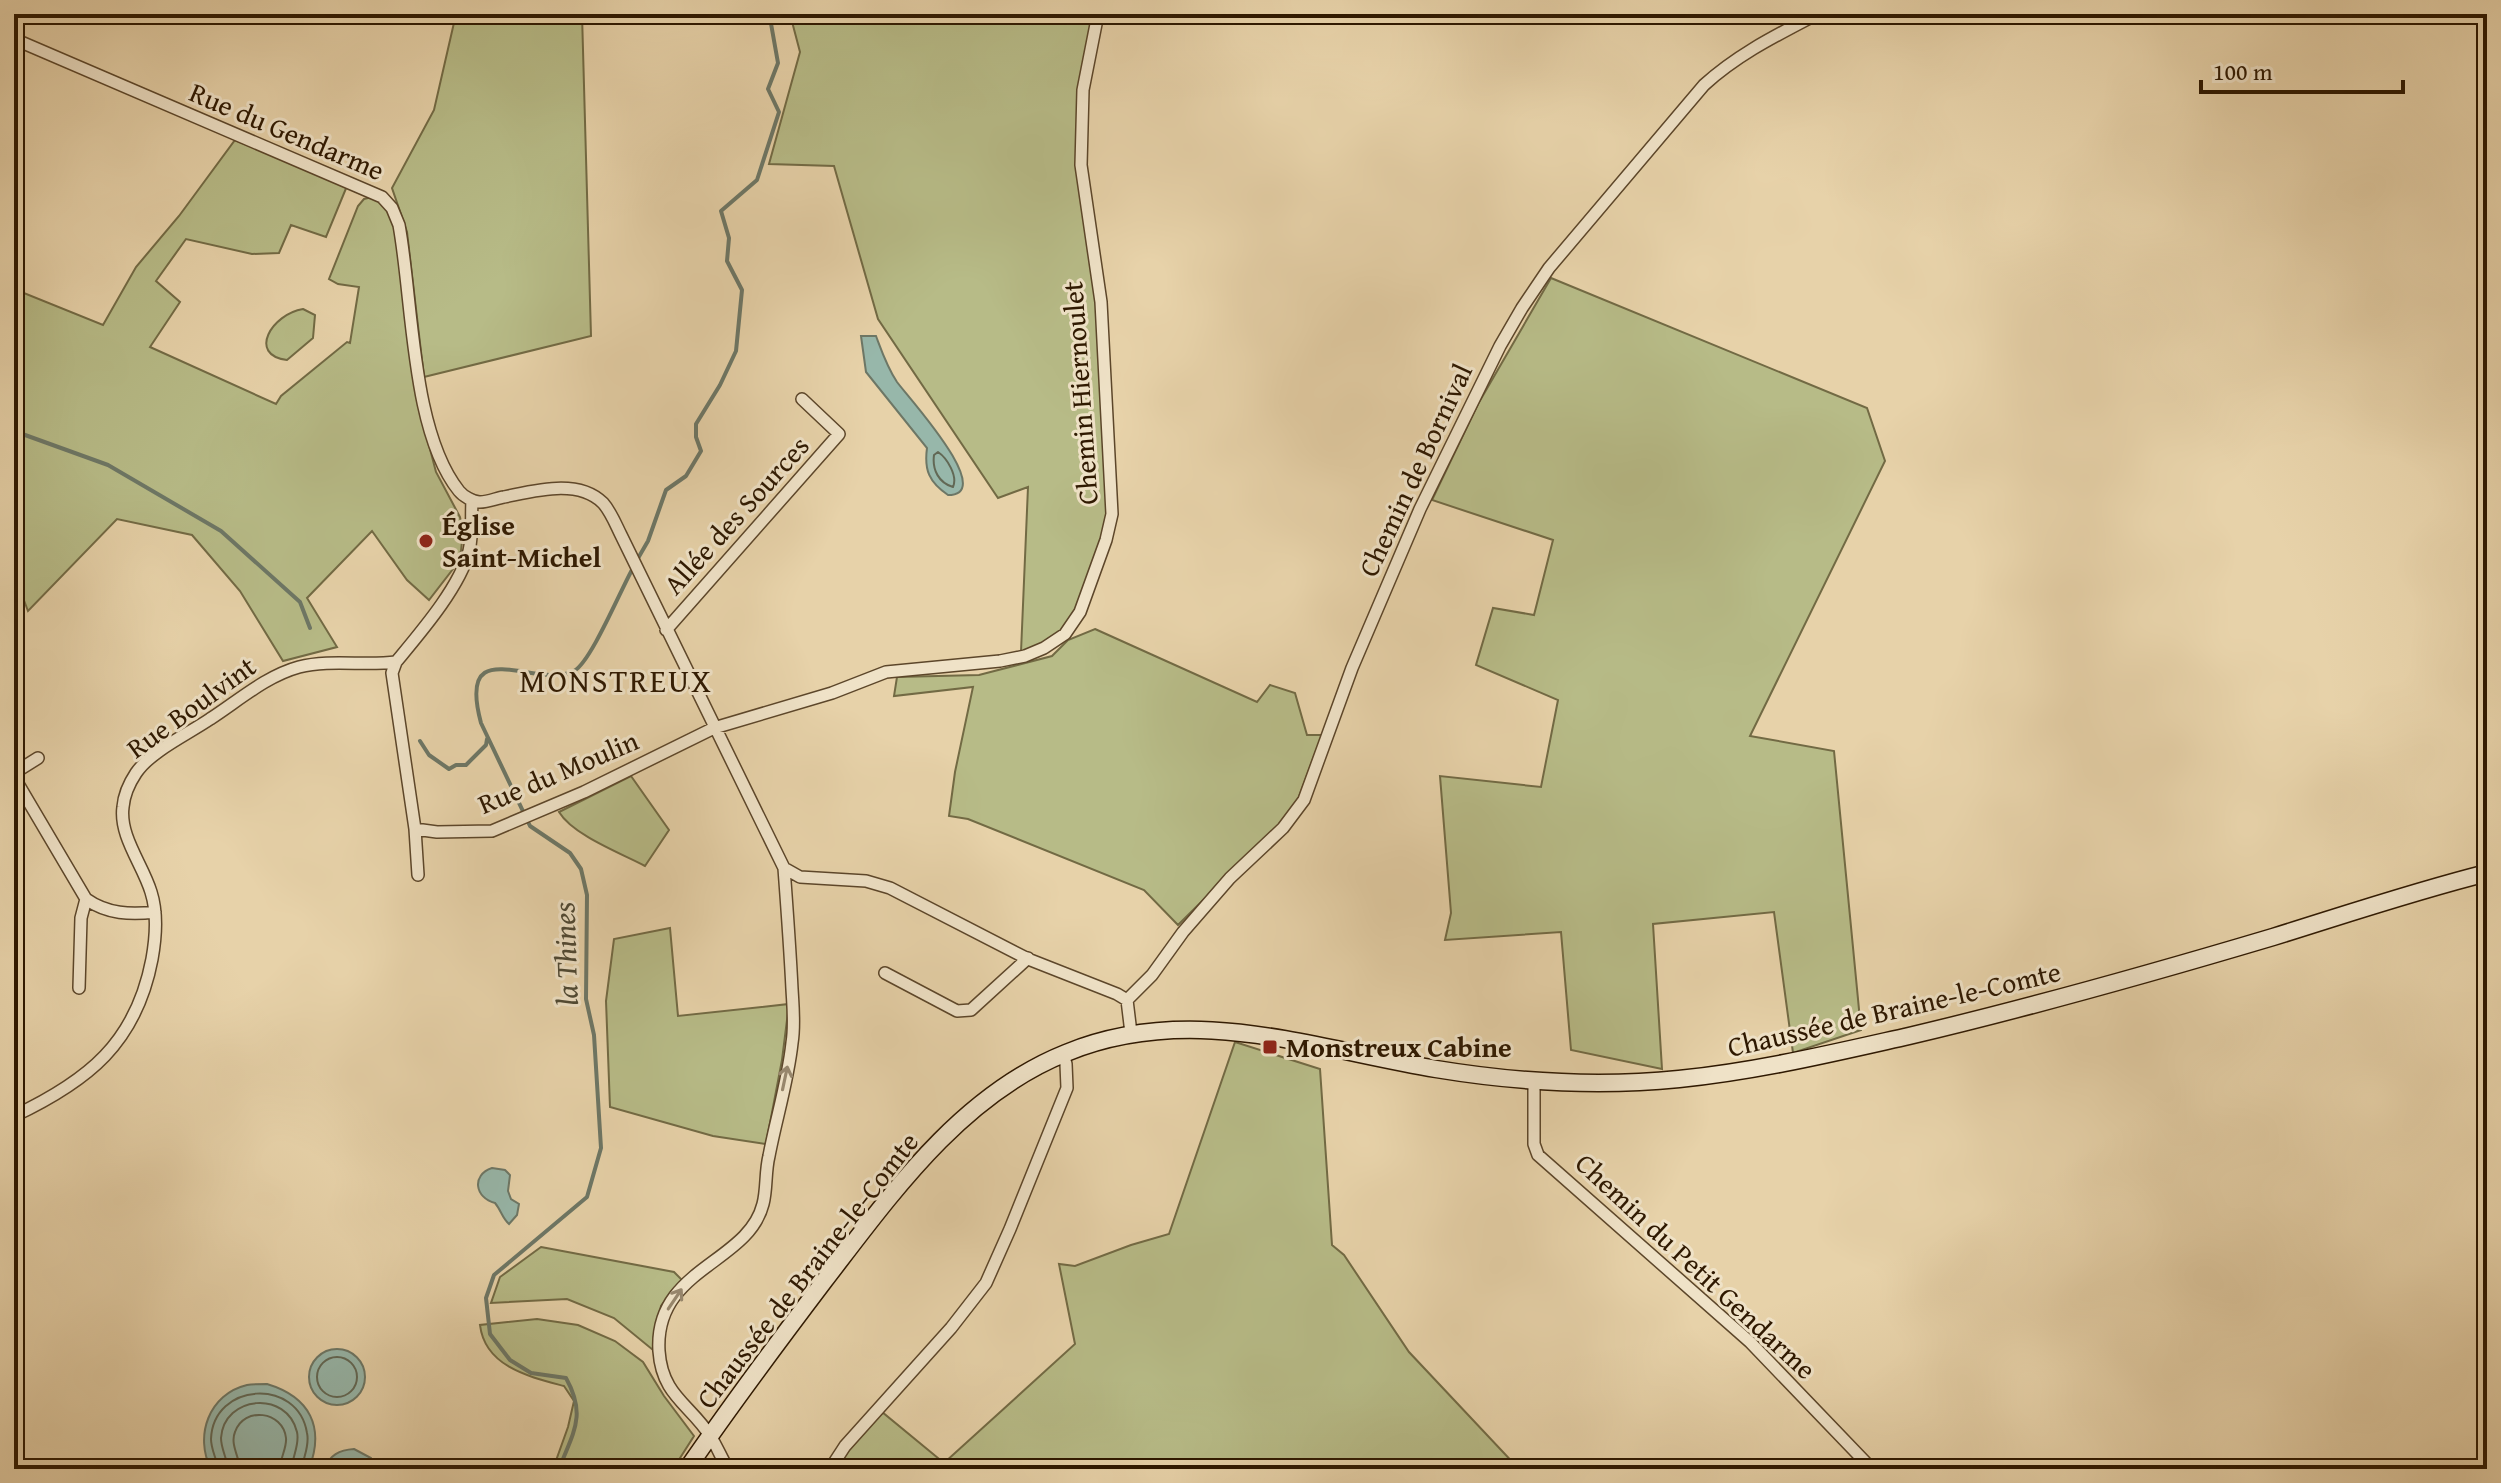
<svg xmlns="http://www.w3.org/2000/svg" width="2501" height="1483" font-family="'Gentium Book Plus',serif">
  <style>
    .green { fill: #b7bb87; stroke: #726a44; stroke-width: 2 }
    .water { fill: #97b7aa; stroke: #6d7766; stroke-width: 2 }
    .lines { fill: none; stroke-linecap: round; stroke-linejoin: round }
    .shore { stroke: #626855; stroke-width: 2 }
    .stream { stroke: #6d7766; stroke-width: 4 }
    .street-casing { stroke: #5c462a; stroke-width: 14 }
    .secondary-casing { stroke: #2e1800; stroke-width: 19 }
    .street { stroke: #efe2c7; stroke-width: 11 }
    .secondary { stroke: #efe2c7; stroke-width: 16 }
    .oneway { stroke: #98876d }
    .poi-dot { fill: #8f2418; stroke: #efe2c7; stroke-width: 3 }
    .labels { text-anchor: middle; stroke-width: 6; stroke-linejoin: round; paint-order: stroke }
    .street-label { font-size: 28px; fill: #2e1800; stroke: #efe2c7 }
    .poi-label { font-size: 28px; font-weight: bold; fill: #2e1800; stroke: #efe2c7; text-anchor: start }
    .water-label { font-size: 30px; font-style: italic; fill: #4e4833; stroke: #efe2c7 }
    .quarter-label { font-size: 32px; letter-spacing: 2px; fill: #2e1800; stroke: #efe2c7 }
  </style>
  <rect width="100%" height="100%" fill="#e7d2a9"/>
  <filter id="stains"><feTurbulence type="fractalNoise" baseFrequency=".0025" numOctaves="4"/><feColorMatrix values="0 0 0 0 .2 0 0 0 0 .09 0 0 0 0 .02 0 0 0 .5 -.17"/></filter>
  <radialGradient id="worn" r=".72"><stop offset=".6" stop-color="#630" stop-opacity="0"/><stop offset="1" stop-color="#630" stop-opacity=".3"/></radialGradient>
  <!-- green -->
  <path class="green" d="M456,14H582L591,336L424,377L407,232L392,188L434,110Z
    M790,14H1094L1078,113L1100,315L1108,526L1079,603L1063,630L1042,645L1021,652L1028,487L998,498L878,319L834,166L769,164L800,52Z
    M235,140L347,186L326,237L291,225L279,253L252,254L186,239L156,281L180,302L150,347L276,404L281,396L347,342L350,343L359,287L338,284L329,279L358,206L364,199L372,197C385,204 390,214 394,227L425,430L436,472L460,517L463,532L461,551L453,569L429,600L407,580L372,531L307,598L337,647L283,661L240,591L192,535L117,519L28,611L14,574V289L103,325L136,267L179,216Z
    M1551,278L1867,408L1885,461L1750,736L1834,751L1861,1030L1793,1053L1774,912L1653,924L1662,1069L1571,1050L1561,932L1445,940L1451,913L1440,776L1541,787L1558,700L1476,665L1493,608L1534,615L1553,540L1432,500L1478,404Z
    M303,309L315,315L313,338L287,360C247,355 272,314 303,309Z
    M1095,629L1257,702L1270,685L1295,693L1307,735H1322L1297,802L1278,826L1178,925L1144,890L968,819L949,816L955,772L973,687L894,696L897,677L979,675L1052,656L1068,640Z
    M631,776L669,830L645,866C620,853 573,835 559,812Z
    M670,928L678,1016L789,1004L782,1060L766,1144L713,1136L610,1107L606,1001L614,939Z
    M1235,1042L1320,1069L1332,1245L1344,1255L1409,1352L1519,1469H836L849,1450L882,1412L944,1463L1075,1344L1059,1264L1075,1266L1131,1245L1169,1234Z
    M541,1247L674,1272L682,1280L661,1306L653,1350L614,1318L567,1299L491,1303L500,1277Z
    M537,1319L578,1325L615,1341L643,1362L664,1396L694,1436L673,1469H553L568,1427L574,1401L564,1386C530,1377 485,1367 480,1325Z"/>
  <!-- water -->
  <path class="water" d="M861,336H876C882,352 887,367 897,382C907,396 998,495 948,495C929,482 924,470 927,448L866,372Z
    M492,1168L505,1170L510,1175L508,1191L511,1199L519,1204L517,1215L509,1224C502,1218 501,1210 495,1203C475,1198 471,1175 492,1168Z
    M309 1377a28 28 0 1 1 56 0a28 28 0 1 1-56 0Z
    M267,1384C310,1397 325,1427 309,1469H211C194,1436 209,1394 247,1385C253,1384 260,1384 267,1384Z
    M354,1449L371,1458L377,1469H324C330,1455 339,1450 354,1449Z"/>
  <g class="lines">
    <!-- shore -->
    <path class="shore" d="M938,452C947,458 958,476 953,487C939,483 932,470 934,455Z
      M317 1377a20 20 0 1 1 40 0a20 20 0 1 1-40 0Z
      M218,1469C217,1459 211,1450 211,1439C213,1382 298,1377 307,1433C310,1446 303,1457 302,1469
      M228,1469C227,1458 221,1449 221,1438C224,1395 287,1390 297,1432C300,1445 292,1456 292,1469
      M240,1469C239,1456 230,1444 235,1432C244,1406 283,1411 286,1438C287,1448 280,1458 280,1469"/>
    <!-- stream -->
    <path class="stream" d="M14,431L108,465L221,531L300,602L310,628
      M637,560L648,541L666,490L686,476L701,451L696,437V424L720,385L736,351L742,290L727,261L729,238L721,211L757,180L779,112L768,89L778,63L770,18L766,14
      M420,741L429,755L449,769L456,765H466L486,745L487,739
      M559,1469C573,1432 587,1416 566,1378L531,1373L510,1360L490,1334L486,1298L494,1275L587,1197L601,1148L594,1035L586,999L587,895L581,869L570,853L530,826L481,723C456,630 535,690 574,671C591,662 621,589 633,568"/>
    <defs>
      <path id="street" d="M14,39L382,197L392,208L399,225C413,301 411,431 459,491C463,496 473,502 480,502C488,502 497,498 504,497C534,491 578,478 603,503C611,512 616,525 621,535L784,868L800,877L866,881L890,888L1028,959L1117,994L1127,1000
        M666,630L839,434L802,399
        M14,773L38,758
        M14,777L86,899C107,914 131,915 155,912
        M415,829L437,832L492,831L584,792L714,728L832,693L886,672L1000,661L1025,656L1044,648L1065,634L1080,612L1106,540L1112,514L1101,302L1081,165L1083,90L1098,14
        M418,875L415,829L392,673L396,662C420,633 460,587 469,551C473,535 471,516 472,500
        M885,973L957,1011L971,1010L1028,958
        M79,988L81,918L86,899
        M1127,1000L1152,975L1183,932L1230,878L1283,828L1304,800L1352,668L1420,509L1500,346L1522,308L1549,268L1704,85C1738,54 1777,35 1817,14
        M1127,1000L1131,1033
        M1534,1079V1144L1538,1155L1750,1342L1872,1469
        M14,1116C88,1081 136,1043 152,959C156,937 158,914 151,892C143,865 119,836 123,807C124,795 130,782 136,773C151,751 188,734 210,719C238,701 266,676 299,667C330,659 364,666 396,662
        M728,1469C722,1459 717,1447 711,1437C690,1404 662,1396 659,1351C654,1268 748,1264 763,1204C767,1189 765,1172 769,1156C776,1119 788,1081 792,1043C795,1025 793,1007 792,989C790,948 787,908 784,868
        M830,1469L845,1446L951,1328L986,1283L1010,1229L1067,1088L1066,1064L1063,1054"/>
      <path id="secondary" d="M687,1469C731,1405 778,1342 825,1280C892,1193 961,1095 1066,1053C1190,1002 1311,1048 1436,1069C1515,1082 1600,1087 1679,1079C1758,1071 1833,1053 1909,1036C2032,1007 2152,973 2273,937C2344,915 2415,891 2487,873"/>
    </defs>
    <!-- street casing -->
    <use href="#street" class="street-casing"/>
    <!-- secondary casing -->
    <use href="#secondary" class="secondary-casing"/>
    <!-- street -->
    <use href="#street" class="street"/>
    <!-- secondary -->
    <use href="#secondary" class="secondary"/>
  </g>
  <!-- one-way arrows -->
  <defs><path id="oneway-shaft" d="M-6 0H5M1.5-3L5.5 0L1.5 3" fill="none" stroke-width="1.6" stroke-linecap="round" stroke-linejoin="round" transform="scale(2)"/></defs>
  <g class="oneway">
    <use href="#oneway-shaft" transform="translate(785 1078) rotate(-78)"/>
    <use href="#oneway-shaft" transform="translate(675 1299) rotate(-56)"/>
  </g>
  <!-- markers -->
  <g class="poi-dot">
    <circle cx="426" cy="541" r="8"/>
    <rect x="1262" y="1039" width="16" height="16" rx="4"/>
  </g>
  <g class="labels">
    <!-- street labels -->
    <g class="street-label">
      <text transform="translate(287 131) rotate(23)" y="10">Rue du Gendarme</text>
      <text transform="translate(1080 393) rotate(-94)" y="10">Chemin Hiernoulet</text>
      <text transform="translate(1415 470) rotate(-65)" y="10">Chemin de Bornival</text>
      <text transform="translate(736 515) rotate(-48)" y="10">Allée des Sources</text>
      <text transform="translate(191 707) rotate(-36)" y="10">Rue Boulvint</text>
      <text transform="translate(558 772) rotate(-23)" y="10">Rue du Moulin</text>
      <text transform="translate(1894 1009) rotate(-13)" y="10">Chaussée de Braine-le-Comte</text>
      <text transform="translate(1696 1266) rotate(43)" y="10">Chemin du Petit Gendarme</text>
      <text transform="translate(807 1270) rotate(-52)" y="10">Chaussée de Braine-le-Comte</text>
    </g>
    <!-- poi labels -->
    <g class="poi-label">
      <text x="442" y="535">Église<tspan x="442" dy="32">Saint-Michel</tspan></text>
      <text x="1286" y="1057">Monstreux Cabine</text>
    </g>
    <!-- water labels -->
    <g class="water-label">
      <text transform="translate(566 954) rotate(-92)" y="10">la Thines</text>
    </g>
    <!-- quarter labels -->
    <g class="quarter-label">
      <text x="616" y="692">MONSTREUX</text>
    </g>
  </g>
  <!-- margin -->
  <rect width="2501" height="1483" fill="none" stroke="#e7d2a9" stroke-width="48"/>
  <rect x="16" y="16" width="2469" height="1451" fill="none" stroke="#2e1800" stroke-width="4"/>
  <rect x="24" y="24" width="2453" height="1435" fill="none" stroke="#2e1800" stroke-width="2"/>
  <!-- scale -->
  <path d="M2201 80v12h202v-12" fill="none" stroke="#2e1800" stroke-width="4"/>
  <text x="2213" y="80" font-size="24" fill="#2e1800" stroke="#efe2c7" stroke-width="6" paint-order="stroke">100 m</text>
  <rect width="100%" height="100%" filter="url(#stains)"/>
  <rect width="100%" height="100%" fill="url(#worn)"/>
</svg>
